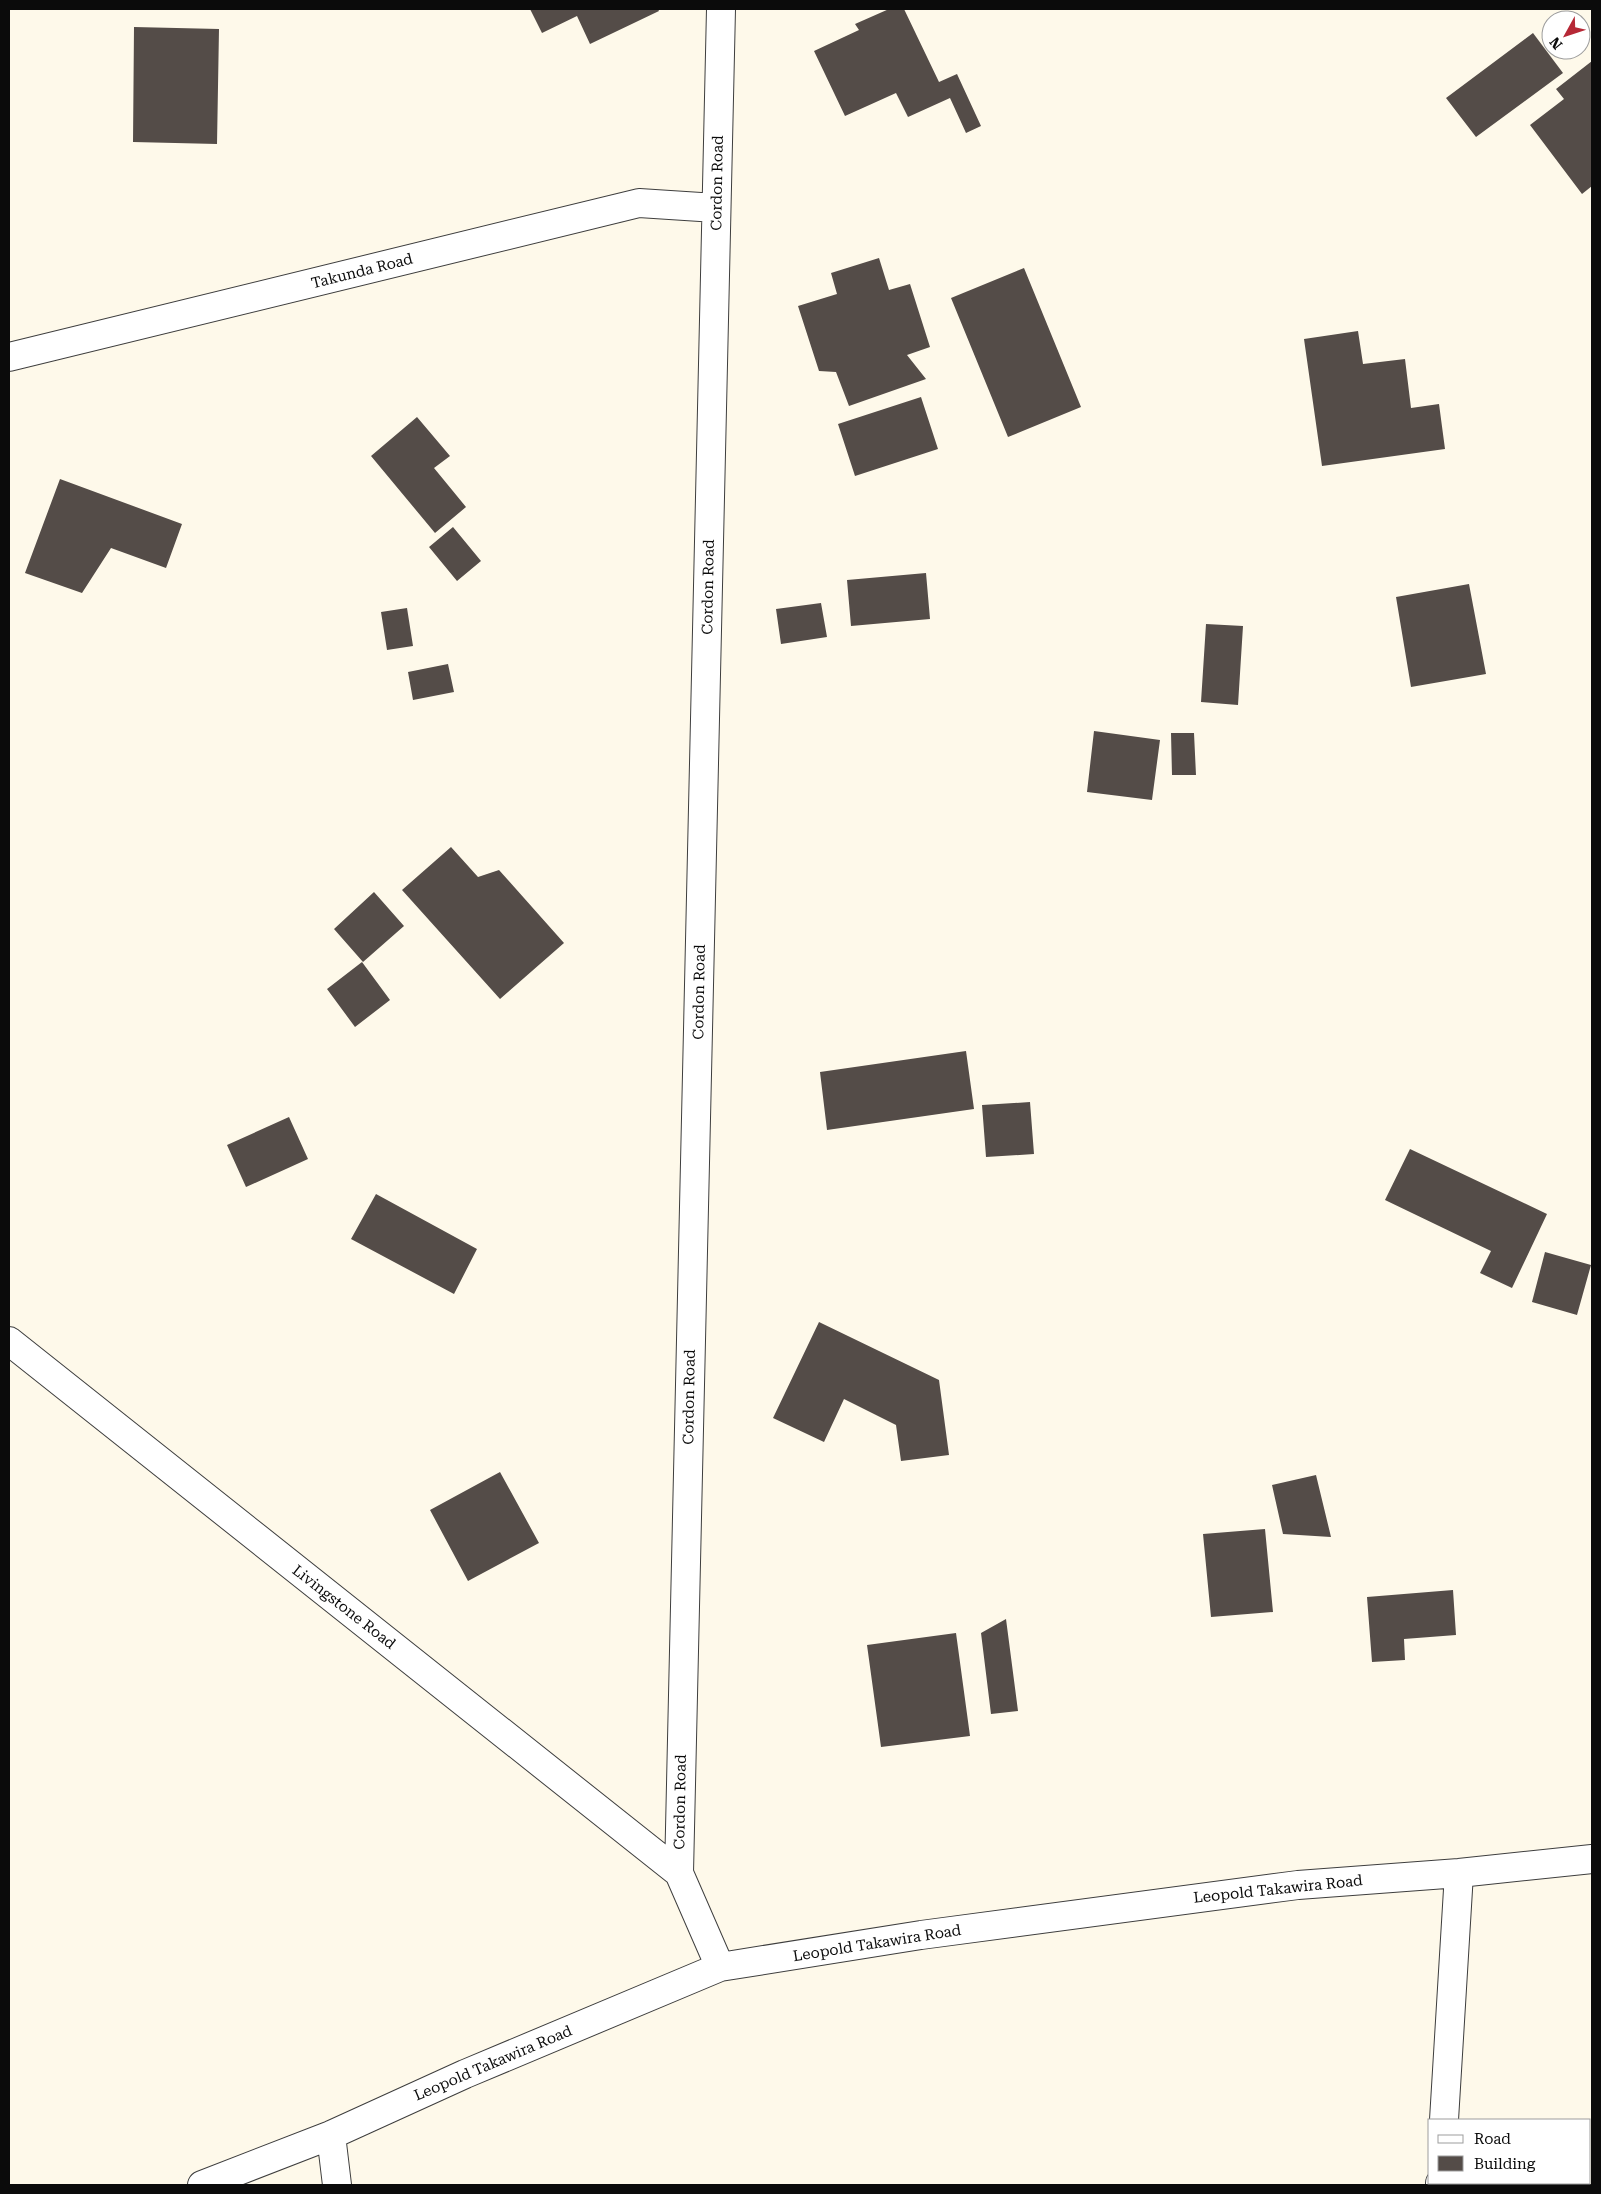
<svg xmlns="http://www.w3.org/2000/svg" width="1601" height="2194" font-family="'Roboto Serif',serif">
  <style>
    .building { fill: #544c48 }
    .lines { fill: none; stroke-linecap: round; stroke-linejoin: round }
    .minor-casing { stroke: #3e3e3e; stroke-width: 30 }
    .minor { stroke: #fff; stroke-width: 28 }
    .labels { text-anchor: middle; stroke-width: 5; stroke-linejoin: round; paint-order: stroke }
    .street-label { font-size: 15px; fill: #0b0b0b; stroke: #fff }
  </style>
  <rect width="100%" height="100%" fill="#fef9ea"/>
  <!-- building -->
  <path class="building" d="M530,9H658L659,11L590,44L577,16L542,33Z
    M889,9H904L939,82L957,74L981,126L966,133L950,98L908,117L896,93L845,116L814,51L859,30L855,24Z
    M134,27L219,29L217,144L133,142Z
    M1533,33L1563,73L1476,137L1446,98Z
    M1592,61V186L1582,194L1530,125L1564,99L1556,89Z
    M879,258L889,290L910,284L930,347L907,355L926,379L849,406L836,372L819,371L798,306L837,294L831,273Z
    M1024,268L1081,407L1008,437L951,298Z
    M1358,331L1363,364L1405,359L1411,408L1439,404L1445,449L1322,466L1304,339Z
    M921,397L938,449L855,476L838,424Z
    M417,417L450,456L434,468L466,507L435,533L371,456Z
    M60,479L182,524L166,568L111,548L82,593L25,573Z
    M453,527L481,561L457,581L429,547Z
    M926,573L930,619L851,626L847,580Z
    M1469,584L1486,674L1411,687L1396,597Z
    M821,603L827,637L781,644L776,609Z
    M407,608L413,646L387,650L381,612Z
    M1206,624L1243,626L1238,705L1201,702Z
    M448,664L454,692L413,700L408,672Z
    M1094,731L1160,740L1152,800L1087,792Z
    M1171,733H1194L1196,775H1172Z
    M451,847L478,877L499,870L564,943L500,999L402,890Z
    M374,892L404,926L363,962L334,929Z
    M362,962L390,1000L355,1027L327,989Z
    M966,1051L974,1109L827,1130L820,1072Z
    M1030,1102L1034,1154L986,1157L982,1105Z
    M289,1117L308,1159L246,1187L227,1145Z
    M1410,1149L1547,1214L1512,1288L1480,1273L1491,1251L1385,1200Z
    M376,1194L477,1249L454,1294L351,1239Z
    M1545,1252L1591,1265L1577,1315L1532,1302Z
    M819,1322L939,1380L949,1455L901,1461L896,1425L844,1399L824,1442L773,1418Z
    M500,1472L539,1543L468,1581L430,1510Z
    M1316,1475L1331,1537L1283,1534L1272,1485Z
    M1265,1529L1273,1612L1211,1617L1203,1534Z
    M1453,1590L1456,1635L1404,1639L1405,1660L1372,1662L1367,1597Z
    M1006,1619L1018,1711L991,1714L981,1633Z
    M956,1633L970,1736L881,1747L867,1645Z"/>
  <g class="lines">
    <defs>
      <path id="minor" d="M9,357L639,203L716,208
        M9,1341L679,1873
        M720,1967L679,1873L721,9
        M1444,2120L1459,1873
        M331,2135L337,2185
        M202,2185L331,2135L465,2074L720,1967L921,1935L1298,1885L1459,1873L1592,1859
        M1440,2185V2183"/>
    </defs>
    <!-- minor casing -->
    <use href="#minor" class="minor-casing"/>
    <!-- minor -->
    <use href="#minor" class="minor"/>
  </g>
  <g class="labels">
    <!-- street labels -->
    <g class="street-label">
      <text transform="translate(717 183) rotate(-89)" y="5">Cordon Road</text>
      <text transform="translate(362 271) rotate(-14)" y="5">Takunda Road</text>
      <text transform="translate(708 587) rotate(-89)" y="5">Cordon Road</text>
      <text transform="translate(699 992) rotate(-89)" y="5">Cordon Road</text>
      <text transform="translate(689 1397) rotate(-89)" y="5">Cordon Road</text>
      <text transform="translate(344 1607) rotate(38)" y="5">Livingstone Road</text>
      <text transform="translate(680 1802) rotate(-89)" y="5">Cordon Road</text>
      <text transform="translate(1278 1889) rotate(-6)" y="5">Leopold Takawira Road</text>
      <text transform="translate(877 1943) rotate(-9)" y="5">Leopold Takawira Road</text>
      <text transform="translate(493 2063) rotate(-23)" y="5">Leopold Takawira Road</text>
    </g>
  </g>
  <!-- border -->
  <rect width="1601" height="2194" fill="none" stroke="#0b0b0b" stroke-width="20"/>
  <!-- legend -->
  <rect x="1428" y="2119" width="162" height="65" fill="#ffffff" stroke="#9d9d9d"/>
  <rect x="1438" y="2135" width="25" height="8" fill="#ffffff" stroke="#9d9d9d"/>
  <text x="1474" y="2144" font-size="15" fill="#0b0b0b">Road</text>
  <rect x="1438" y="2156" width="25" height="15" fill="#544c48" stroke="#9d9d9d"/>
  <text x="1474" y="2169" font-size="15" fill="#0b0b0b">Building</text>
  <!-- north arrow -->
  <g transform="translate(1566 35) rotate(230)"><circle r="24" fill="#ffffff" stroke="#9d9d9d"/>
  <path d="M0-4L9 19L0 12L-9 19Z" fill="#b62836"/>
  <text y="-8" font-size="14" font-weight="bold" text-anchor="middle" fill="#0b0b0b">N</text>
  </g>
</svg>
